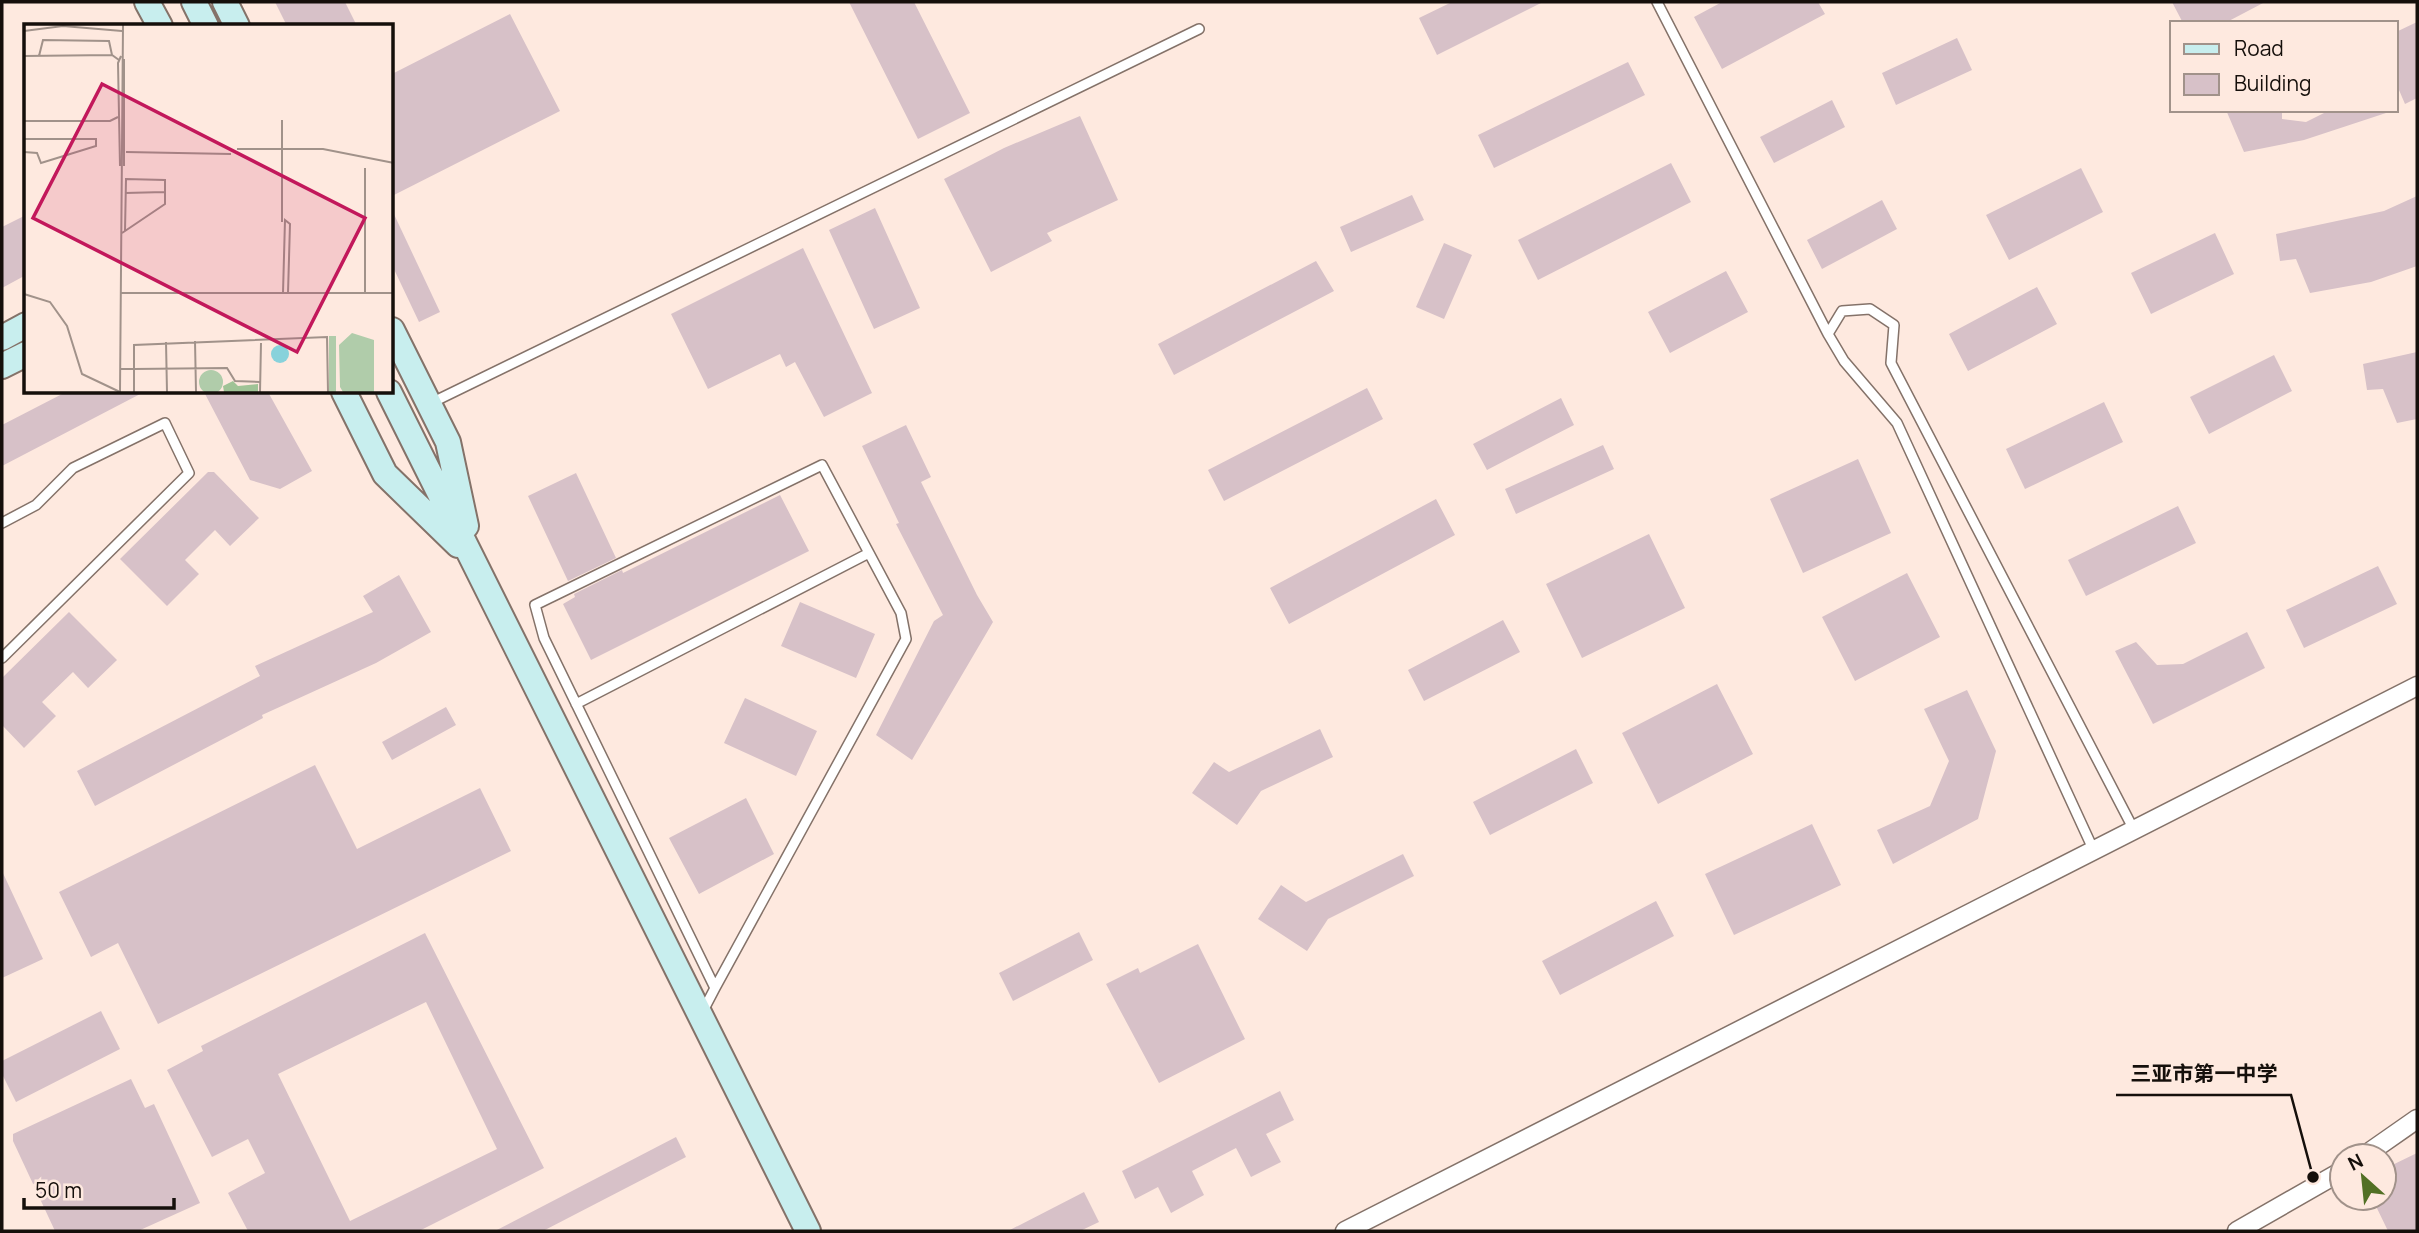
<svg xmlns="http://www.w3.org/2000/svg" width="2419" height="1233" font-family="Manrope,'Noto Sans SC',sans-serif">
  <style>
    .building { fill: #d7c1c8; fill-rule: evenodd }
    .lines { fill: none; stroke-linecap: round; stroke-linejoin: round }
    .lane-casing { stroke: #847269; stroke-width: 12 }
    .street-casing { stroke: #847269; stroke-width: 21 }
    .secondary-casing { stroke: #847269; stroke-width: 28 }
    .lane { stroke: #fff; stroke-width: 9 }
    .street { stroke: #fff; stroke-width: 18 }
    .secondary { stroke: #c8eeee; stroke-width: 24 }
    .inset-road { fill: none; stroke: #a1928a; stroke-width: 2 }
    .view { fill: #c2185b; fill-opacity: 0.15; stroke: #c2185b; stroke-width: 3.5 }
    .inset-edge { fill: none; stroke: #150f0b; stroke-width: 3.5 }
    .leader { fill: none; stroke: #150f0b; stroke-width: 2.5 }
    .callout-dot { fill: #150f0b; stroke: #fee9df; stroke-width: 2.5 }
    .callout-label { font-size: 21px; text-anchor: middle; font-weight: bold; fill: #150f0b; stroke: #fee9df; stroke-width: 5; stroke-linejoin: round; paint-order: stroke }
  </style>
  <rect width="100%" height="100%" fill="#fee9df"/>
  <!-- building -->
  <path class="building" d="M275,2H345L357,26H287Z
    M849,2H914L970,113L918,139Z
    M1452,2H1543L1437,55L1419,18Z
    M1722,2H1818L1825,14L1722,69L1694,17Z
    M2172,2H2265L2225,23H2183Z
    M510,14L560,111L392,196V74Z
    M2417,22V98L2405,104L2396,83V32Z
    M1957,38L1972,70L1896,105L1882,73Z
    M1628,62L1645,95L1494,168L1478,135Z
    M1832,100L1845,127L1774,163L1760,137Z
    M2226,110H2282V119L2306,122L2330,110H2385L2386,113L2304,140L2244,152Z
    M1080,116L1118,200L1047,233L1052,241L991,272L944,179L1004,148Z
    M1671,163L1691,202L1538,280L1518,240Z
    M2081,168L2103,212L2009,260L1986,215Z
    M1412,195L1424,220L1351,252L1340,227Z
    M2417,196V266L2371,282L2310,293L2296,259L2280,261L2276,234L2384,211Z
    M1882,200L1897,229L1822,269L1807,240Z
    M875,208L920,308L874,329L829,230Z
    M392,210L440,312L419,322L392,265Z
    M26,215V275L2,288V227Z
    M2215,233L2234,274L2151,314L2131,273Z
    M1444,243L1472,255L1444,319L1416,307Z
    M803,248L872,393L824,417L795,362L786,367L780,354L708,389L671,314Z
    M1316,261L1334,291L1174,375L1158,344Z
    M1726,271L1748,312L1670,353L1648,312Z
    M2037,287L2057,324L1968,371L1949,334Z
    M2417,352V419L2397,423L2383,389L2367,390L2363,364Z
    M2274,355L2292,391L2209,434L2190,397Z
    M1367,388L1383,419L1224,501L1208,470Z
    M66,392H144L2,466V425Z
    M204,392H268L312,471L280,489L250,480Z
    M1561,398L1574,425L1487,470L1473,444Z
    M2104,402L2123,442L2025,489L2006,449Z
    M906,425L931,477L921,482L977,595L993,622L912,760L876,735L934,621L943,615L896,524L899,523L862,446Z
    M1603,445L1614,469L1516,514L1505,489Z
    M1858,459L1891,533L1803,573L1770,499Z
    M208,472H214L259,518L230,546L215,530L185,560L199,574L167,606L120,559Z
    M576,473L616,558L568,581L528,496Z
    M780,495L809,551L591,660L563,604L575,597L574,594L622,570L623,573Z
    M1436,499L1455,535L1289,624L1270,588Z
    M2178,506L2196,543L2086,596L2068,560Z
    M1649,534L1685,608L1582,658L1546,584Z
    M2378,566L2397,604L2304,648L2286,610Z
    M1907,573L1940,637L1855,681L1822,617Z
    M399,575L431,632L376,663L262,715L263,718L95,806L77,771L260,676L255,666L373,612L363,596Z
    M800,602L875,634L856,678L781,646Z
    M69,612L117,660L88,688L73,672L42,702L56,716L24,748L2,725V678Z
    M1503,620L1520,652L1424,701L1408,670Z
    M2247,632L2265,668L2153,724L2115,651L2136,642L2157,665L2183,664Z
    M1717,684L1753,754L1658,804L1622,733Z
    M1967,690L1996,751L1978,819L1893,864L1877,830L1930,806L1949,761L1924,709Z
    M745,698L817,731L796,776L724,743Z
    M446,707L456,725L392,760L382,742Z
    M1320,729L1333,757L1261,791L1237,825L1192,793L1214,762L1229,772Z
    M1576,749L1593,783L1490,835L1473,802Z
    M315,765L357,849L480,788L511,851L158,1024L118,943L91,957L59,892Z
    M746,798L774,854L699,894L669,838Z
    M1812,824L1841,885L1734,935L1705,874Z
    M1403,854L1414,876L1328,919L1307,951L1258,919L1281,885L1306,902Z
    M2,871L43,959L2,978Z
    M1656,901L1674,936L1560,995L1542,961Z
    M1079,932L1093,960L1013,1001L999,973Z
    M425,933L544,1168L419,1231H248L228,1193L265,1173L248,1139L212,1157L167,1070L203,1051L201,1046ZM426,1002L497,1149L350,1221L278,1074Z
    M1198,944L1245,1039L1159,1083L1106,984L1138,968L1140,973Z
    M101,1011L120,1049L16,1102L2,1074V1061Z
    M131,1079L145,1108L154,1104L200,1203L138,1231H55L13,1141V1134Z
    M1280,1091L1294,1120L1266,1134L1281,1162L1251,1177L1236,1148L1192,1171L1204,1195L1171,1213L1158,1187L1135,1199L1122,1171Z
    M676,1137L686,1157L543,1231H495Z
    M2417,1153V1231H2388L2372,1198H2384V1169Z
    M1084,1192L1099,1222L1080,1231H1008Z"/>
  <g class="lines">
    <defs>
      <path id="lane" d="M1657,2L1828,334
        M431,403L1199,29
        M2,523L36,505L73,468L165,423L189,473L2,658
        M576,704L869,553
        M2094,851L1897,423L1844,361L1828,334L1842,311L1870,309L1894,325L1891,363L2134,830
        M703,1011L715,988L906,639L901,613L822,465L535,605L544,638L715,988"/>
      <path id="street" d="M2364,1156L2417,1119
        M1345,1231L2417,686
        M2237,1231L2342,1171"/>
      <path id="secondary" d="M147,2L160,26
        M194,2L206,26
        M225,2L237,26
        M392,330L448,442L466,526
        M2,338L26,325
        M2,366L26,354
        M344,392L385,474L458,545
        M389,392L808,1231"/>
    </defs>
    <!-- lane casing -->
    <use href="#lane" class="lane-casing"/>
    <!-- street casing -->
    <use href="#street" class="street-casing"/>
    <!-- secondary casing -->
    <use href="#secondary" class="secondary-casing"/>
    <!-- lane -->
    <use href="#lane" class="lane"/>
    <!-- street -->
    <use href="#street" class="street"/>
    <!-- secondary -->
    <use href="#secondary" class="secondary"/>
  </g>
  <!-- overview -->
  <g transform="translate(24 24)">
    <rect width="369" height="369" fill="#fee9df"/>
    <path d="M328,309L350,316V368H319L316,363L315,321ZM305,312H312V368H305ZM175 358a12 12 0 1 1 24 0a12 12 0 1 1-24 0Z" fill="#b0ccaa"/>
    <path d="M209,357L214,362L234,360V368H200L199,362Z" fill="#9fc396"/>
    <path d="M247 330a9 9 0 1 1 18 0a9 9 0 1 1-18 0Z" fill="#88d2db"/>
    <path class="inset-road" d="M0,7L39,2L98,7M0,32L88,31L95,36M15,32L19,16L85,17L88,31M258,96V198M0,97H86L94,93M0,115H72V122L17,139L13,129L0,128M213,125H299L370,139M102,128L207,130M96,142L94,39L97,32M100,142V35M341,144V269M101,169L141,168M98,209L101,207L141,180V156L102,155L101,207M97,269H370M259,269L261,196L266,200L264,269M0,270L26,278L43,302L58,350L96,368M171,317L172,368M142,318L143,368M97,345H110V368M236,358L211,357L203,344L110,345V321L303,313L304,368M96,368L99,1M236,368L237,319"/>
    <path class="view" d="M78,60L341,194L273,328L9,194Z"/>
    <rect width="369" height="369" class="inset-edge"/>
  </g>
  <!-- callouts -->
  <path class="leader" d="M2313 1177L2291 1095H2116"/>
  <circle class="callout-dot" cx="2313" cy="1177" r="7"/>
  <g class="callout-label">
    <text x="2204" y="1081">三亚市第一中学</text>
  </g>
  <!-- border -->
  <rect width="2419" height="1233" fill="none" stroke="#150f0b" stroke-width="7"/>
  <!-- legend -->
  <rect x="2170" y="21" width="228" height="91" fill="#fee9df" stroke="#a1928a" stroke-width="2"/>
  <rect x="2184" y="44" width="35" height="10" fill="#c8eeee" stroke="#a1928a" stroke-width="2"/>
  <text x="2234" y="56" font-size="21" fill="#150f0b">Road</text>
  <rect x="2184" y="74" width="35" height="21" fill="#d7c1c8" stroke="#a1928a" stroke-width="2"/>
  <text x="2234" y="91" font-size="21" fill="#150f0b">Building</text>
  <!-- north arrow -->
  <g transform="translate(2363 1177) rotate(333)"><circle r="33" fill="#fee9df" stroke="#a1928a" stroke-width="2"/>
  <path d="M0-5L12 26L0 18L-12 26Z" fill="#527025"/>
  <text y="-10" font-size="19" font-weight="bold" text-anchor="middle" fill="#150f0b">N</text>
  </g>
  <!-- scale -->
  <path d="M24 1198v10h150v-10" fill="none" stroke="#150f0b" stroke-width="3.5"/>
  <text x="35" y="1198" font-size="21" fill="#150f0b" stroke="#fee9df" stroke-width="5" paint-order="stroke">50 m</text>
</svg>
